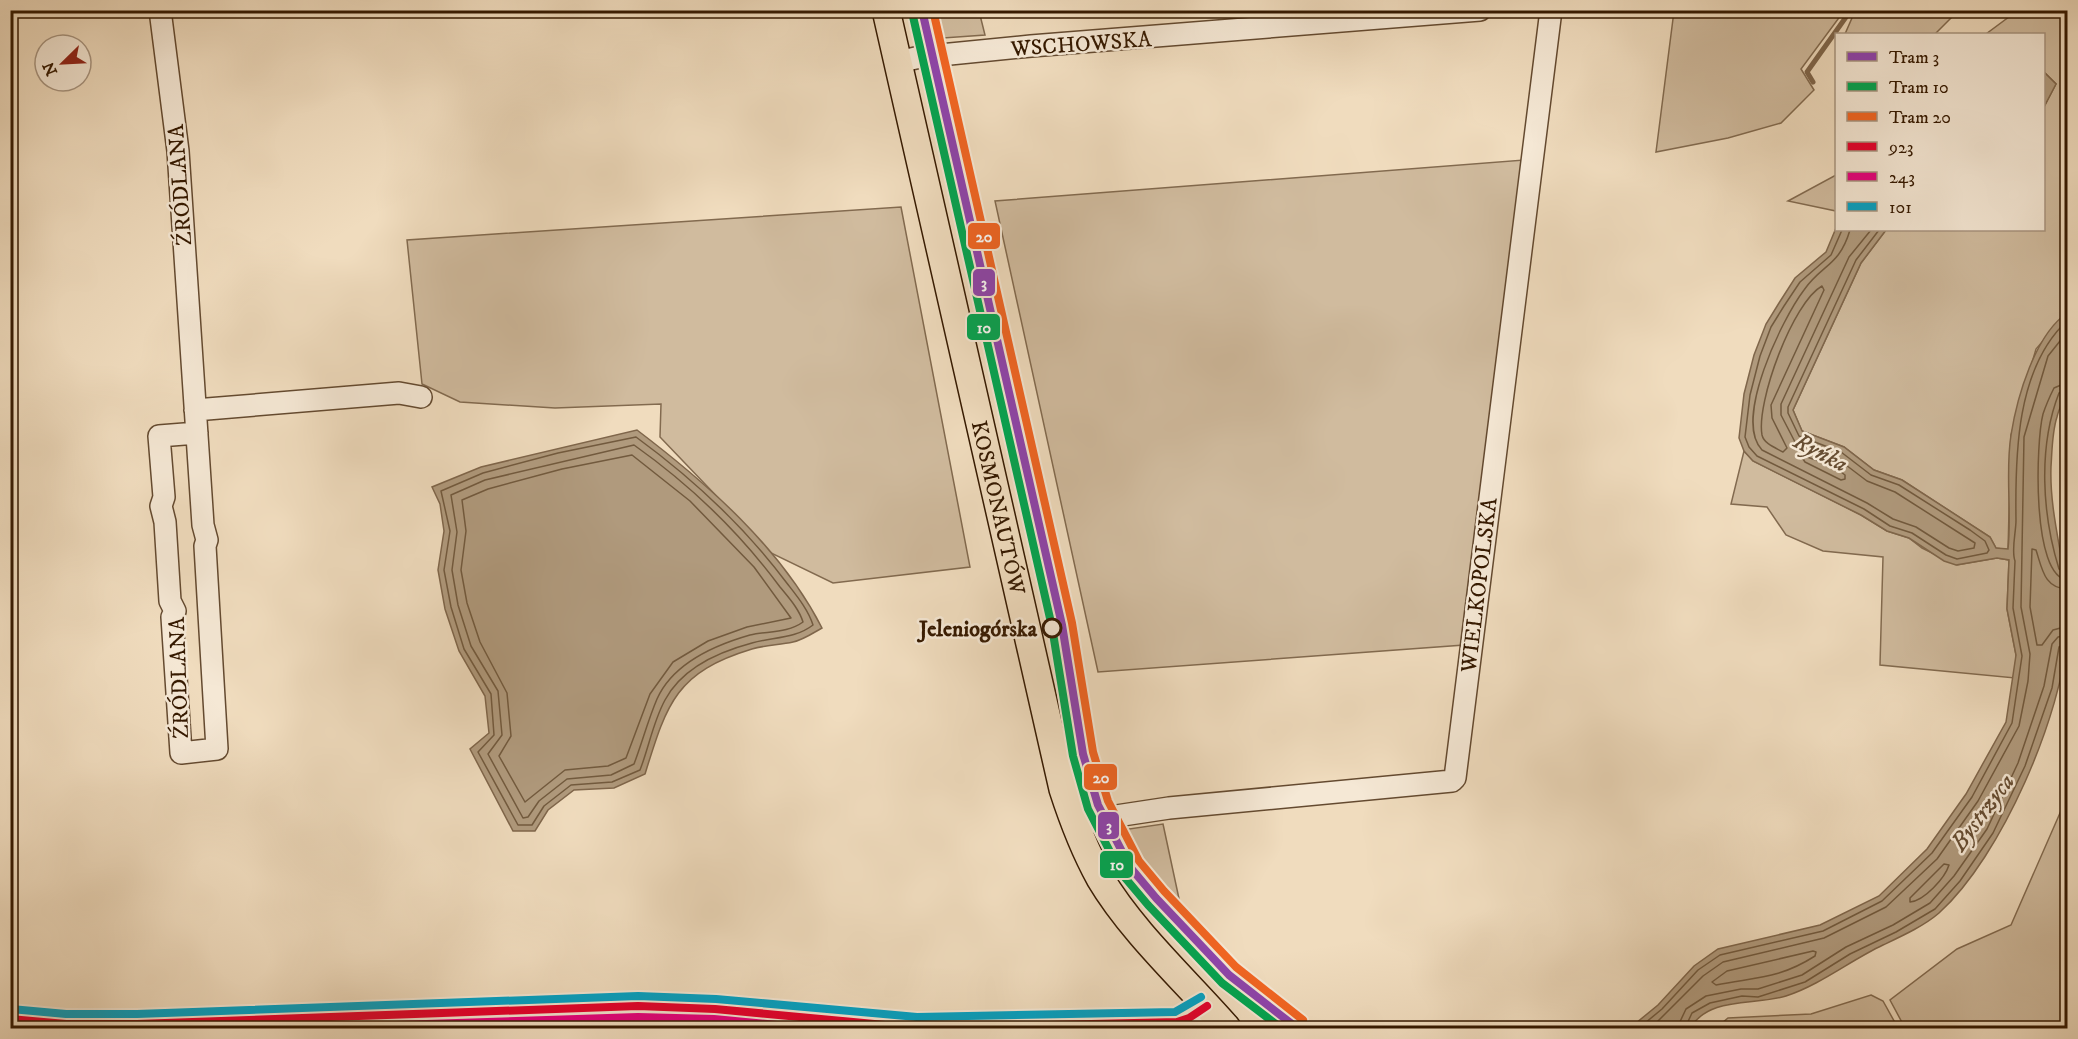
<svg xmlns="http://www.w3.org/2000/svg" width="2078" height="1039" font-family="'IM FELL DW Pica',serif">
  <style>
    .green { fill: #d0bb9e; stroke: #826a4f; stroke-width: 1.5 }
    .water { fill: #b09a7d; stroke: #7f664b; stroke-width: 1.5 }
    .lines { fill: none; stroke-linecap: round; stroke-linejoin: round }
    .shore { stroke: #725a3e; stroke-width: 1.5 }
    .stream { stroke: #7f664b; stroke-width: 5 }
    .minor-casing { stroke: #644a30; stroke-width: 24 }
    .major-casing { stroke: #351900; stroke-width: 30 }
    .minor { stroke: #f5e8d5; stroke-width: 21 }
    .major { stroke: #f0dcbe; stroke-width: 27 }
    .bus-1-casing { stroke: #f5e8d5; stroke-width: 12 }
    .bus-2-casing { stroke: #f5e8d5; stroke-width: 12 }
    .bus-3-casing { stroke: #f5e8d5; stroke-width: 12 }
    .bus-1 { stroke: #e4002b; stroke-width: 8 }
    .bus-2 { stroke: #e5007d; stroke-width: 8 }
    .bus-3 { stroke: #03a2c4; stroke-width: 8 }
    .tram-1-casing { stroke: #f5e8d5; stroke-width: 12 }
    .tram-2-casing { stroke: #f5e8d5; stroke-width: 12 }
    .tram-3-casing { stroke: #f5e8d5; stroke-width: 12 }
    .tram-1 { stroke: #8e44ad; stroke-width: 8 }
    .tram-2 { stroke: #00a651; stroke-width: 8 }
    .tram-3 { stroke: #f26522; stroke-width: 8 }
    .stop-dot { fill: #f5e8d5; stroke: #351900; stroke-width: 3 }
    .labels { text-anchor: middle; stroke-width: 5; stroke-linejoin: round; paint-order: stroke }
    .street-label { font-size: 22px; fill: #351900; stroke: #f5e8d5 }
    .stop-label { font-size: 22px; font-weight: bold; fill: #351900; stroke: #f5e8d5; text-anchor: end }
    .water-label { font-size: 24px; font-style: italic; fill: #664d32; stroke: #f5e8d5 }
    .line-badge { stroke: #f5e8d5; stroke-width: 2 }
    .badge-label { font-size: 16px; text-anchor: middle; font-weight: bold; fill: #fff }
  </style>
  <rect width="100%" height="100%" fill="#f0dcbe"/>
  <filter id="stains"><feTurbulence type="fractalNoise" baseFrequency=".00333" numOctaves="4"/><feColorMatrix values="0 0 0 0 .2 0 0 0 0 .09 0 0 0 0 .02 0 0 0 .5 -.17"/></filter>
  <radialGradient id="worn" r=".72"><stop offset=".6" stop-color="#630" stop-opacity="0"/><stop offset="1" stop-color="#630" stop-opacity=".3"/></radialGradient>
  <!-- green -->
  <path class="green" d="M936,11H979L985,35L943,38Z
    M1674,11V10L1844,11L1801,69L1814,90L1781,123L1728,138L1656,152Z
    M1855,11V10L1958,11L1935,34H1845Z
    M2017,11H2067V313L2036,349L2011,435L2008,550L1996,548L1990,537L1902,480L1874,470L1844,447L1802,431L1793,410L1861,263L1886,230H2044V107L2056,84L2044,72V34H1986Z
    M1524,160L1464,645L1098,672L995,201Z
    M1836,175V211L1788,201Z
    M901,207L970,567L833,583L771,553L660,437L661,404L555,408L460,402L422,384L407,240Z
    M1744,451L1753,461L1861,515L1887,531L1909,538L1922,548L1957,565L1997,558L2009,560L2007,609L2016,655L2015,678L1880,665L1883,557L1823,551L1786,535L1767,507L1731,504Z
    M2067,797V1028H1905L1890,1000L1957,949L2011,925Z
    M1163,824L1181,908L1150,872L1122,830Z
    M1871,995L1883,1001L1898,1028H1716L1728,1018L1811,1014Z
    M653,1024L775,1028H654Z"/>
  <!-- water -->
  <path class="water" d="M2044,72L2056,84L2044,107Z
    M1836,228L1886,230L1861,263L1793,410L1802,431L1844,447L1874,470L1902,480L1990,537L1996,548L2008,549C2012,511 2005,472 2011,435C2017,397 2035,335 2067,313C2068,337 2070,363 2068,387C2066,397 2059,407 2057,417C2052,432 2052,452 2051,467C2049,523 2071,576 2068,632C2062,715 2002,856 1939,913C1924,926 1902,936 1883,945C1851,960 1820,985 1786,996C1753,1006 1710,996 1690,1028H1630L1658,1005L1694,966L1718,949L1820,925L1879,896L1927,849L1966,794L2006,722L2016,655L2007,609L2009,560L1997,558L1956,565L1944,561L1909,538L1887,531L1861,515L1753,461L1744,451L1739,438L1744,394L1754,355L1766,324L1779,303L1795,278L1826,252Z
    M637,430C708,484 781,548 822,628C813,633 803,640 793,642C780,645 765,645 752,649C676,672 667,703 645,774L614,788L574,790L548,810L535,831H513L470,749L489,733L485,696L459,651L445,609L438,570L444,531L440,504L432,487L481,467Z"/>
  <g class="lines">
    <!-- shore -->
    <path class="shore" d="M1842,230L1831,255L1800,282L1784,306L1771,327L1760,356L1750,395L1745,437L1749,447L1757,456L1864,509L1890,526L1912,533L1946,555L1957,559L1987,553L1989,550L1985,541L1970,530L1899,485L1871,475L1841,452L1799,436L1788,413V407L1856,260L1879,230
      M1850,230C1839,267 1822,264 1804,290C1782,319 1733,420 1762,450L1867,503L1893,519L1916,527L1949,548L1958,551L1974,548L1975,543L1895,492L1867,481L1838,459L1795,442L1781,415V404L1849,257L1871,230
      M1822,286L1824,290L1771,405L1772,418L1787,448L1783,452C1776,448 1764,444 1762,435C1756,402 1793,302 1822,286Z
      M2068,382L2054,388C2050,396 2046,405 2043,414C2036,441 2031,578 2068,580
      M2068,389L2059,393C2038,447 2042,514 2059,569L2068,573
      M636,437C692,478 744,526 786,582C796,595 808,609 813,625C795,639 773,637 752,643C718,652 682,668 665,700C653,722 649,747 640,770L612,782L571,785L544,806L532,825H518L478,752L494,735L491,694L464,649L451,607L444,570L450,531L441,491L483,473L558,453Z
      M634,445C689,484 740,533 780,587C789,598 799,609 803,622C788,633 768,631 750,635C715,645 673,663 657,699C648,720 642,743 634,764L611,775L567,779L539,801L528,817L523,818L488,754L502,735L498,691L471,646L458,605L452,570L457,532L451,495L485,480Z
      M632,455L690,501L754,567L791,618L747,627L708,641L673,662L650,694L626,758L608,766L565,770L525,802L499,756L511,736L507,693L480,642L467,603L461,570L466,531L462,500L488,489L562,469Z
      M1807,457L1833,466L1845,475V479L1841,480L1805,462L1803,459Z
      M2068,589C2044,589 2042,568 2036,550L2032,549L2030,607L2037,645H2042L2053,630L2068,626
      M1944,864L1949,865C1945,878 1924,901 1910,902V898Z
      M1813,951L1816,952L1815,956C1779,979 1756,977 1716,985L1712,982L1727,971Z
      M1639,1028L1662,1009L1698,970L1720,955L1823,931L1882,901L1932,853L1972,797L2012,723L2022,656L2013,608L2015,561C2011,550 2016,533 2016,520C2015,456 2016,367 2068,320
      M1651,1028L1703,976L1723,962L1824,938L1886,907L1937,859L1978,801L2019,726L2028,681L2030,654L2021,607L2024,437L2048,356L2068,331
      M1677,1028L1686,1009L1706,996L1741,989H1758L1802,975L1846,947L1893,925L1930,903L1954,876L1987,829L2018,763L2044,686L2052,644L2058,637L2068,635
      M1685,1028L1692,1013L1710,1003L1742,996L1758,997L1805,982L1850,954L1896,932L1935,909L1960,881L1993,833L2025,766L2052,688L2059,647L2068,643"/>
    <!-- stream -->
    <path class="stream" d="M1813,82L1807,72L1851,10"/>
    <defs>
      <path id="minor" d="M160,10L178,151L203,525L207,540L205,546L217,749L181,753L172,617L175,611L170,601L165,522L161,506L164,497L159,436L197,433
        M898,62L920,57L1031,46L1480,10
        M195,410L399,393L421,397
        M1076,828L1103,818L1169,808L1452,781L1455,778L1551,10
        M10,1019L66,1024H137L638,1006L715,1009L917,1028L1177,1022L1189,1018L1207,1006"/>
      <g id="major">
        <path id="s1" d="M886,10L1063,789C1073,820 1084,849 1100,878C1132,932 1186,981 1227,1028"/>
      </g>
    </defs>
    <!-- minor casing -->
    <use href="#minor" class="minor-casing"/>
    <!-- major casing -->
    <use href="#major" class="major-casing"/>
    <!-- minor -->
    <use href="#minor" class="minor"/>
    <!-- major -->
    <use href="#major" class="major"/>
    <defs>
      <path id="bus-1" d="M10,1019L66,1024H137L638,1006L715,1009L917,1028L1177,1022L1189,1018L1207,1006"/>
      <path id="bus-2" d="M304,1028L638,1017L714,1019L810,1028"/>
      <path id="bus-3" d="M11,1009L66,1014H137L638,996L716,999L917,1017L1175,1012L1201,997"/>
    </defs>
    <!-- bus-1 casing -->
    <use href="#bus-1" class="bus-1-casing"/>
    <!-- bus-2 casing -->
    <use href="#bus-2" class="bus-2-casing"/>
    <!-- bus-3 casing -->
    <use href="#bus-3" class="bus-3-casing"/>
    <!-- bus-1 -->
    <use href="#bus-1" class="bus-1"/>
    <!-- bus-2 -->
    <use href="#bus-2" class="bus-2"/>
    <!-- bus-3 -->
    <use href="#bus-3" class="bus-3"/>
    <defs>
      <path id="tram-1" d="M922,10L1062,625L1083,754L1098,805L1130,867L1156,898L1229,975L1297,1028"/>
      <path id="tram-2" d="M912,12L1052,627L1073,756L1088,809L1121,873L1148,905L1222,983L1281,1028"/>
      <path id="tram-3" d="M933,10L1072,623L1093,752L1108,801L1139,861L1164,891L1236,967L1303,1020"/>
    </defs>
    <!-- tram-1 casing -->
    <use href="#tram-1" class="tram-1-casing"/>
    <!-- tram-2 casing -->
    <use href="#tram-2" class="tram-2-casing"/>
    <!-- tram-3 casing -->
    <use href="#tram-3" class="tram-3-casing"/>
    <!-- tram-1 -->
    <use href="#tram-1" class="tram-1"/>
    <!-- tram-2 -->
    <use href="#tram-2" class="tram-2"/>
    <!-- tram-3 -->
    <use href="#tram-3" class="tram-3"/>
  </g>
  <!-- markers -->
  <circle class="stop-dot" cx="1052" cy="628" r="9"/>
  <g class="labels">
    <!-- street labels -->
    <g class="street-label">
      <text transform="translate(1081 43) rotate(-4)" y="8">WSCHOWSKA</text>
      <text transform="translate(179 185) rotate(-94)" y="8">ŹRÓDLANA</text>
      <text dy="8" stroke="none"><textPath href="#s1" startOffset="510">KOSMONAUTÓW</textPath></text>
      <text transform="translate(1478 585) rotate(-83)" y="8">WIELKOPOLSKA</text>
      <text transform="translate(178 678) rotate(-92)" y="8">ŹRÓDLANA</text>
    </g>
    <!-- stop labels -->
    <g class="stop-label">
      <text x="1037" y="636">Jeleniogórska</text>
    </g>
    <!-- water labels -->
    <g class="water-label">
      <text transform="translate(1821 452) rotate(28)" y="8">Ryńka</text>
      <text transform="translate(1982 812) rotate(-53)" y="8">Bystrzyca</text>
    </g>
  </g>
  <g class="line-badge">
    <rect x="967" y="222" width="34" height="28" rx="6" fill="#f26522"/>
    <rect x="972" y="268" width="24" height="29" rx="6" fill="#8e44ad"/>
    <rect x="966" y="313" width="35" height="28" rx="6" fill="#00a651"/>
    <rect x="1083" y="763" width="35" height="28" rx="6" fill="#f26522"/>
    <rect x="1097" y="811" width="23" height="29" rx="6" fill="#8e44ad"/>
    <rect x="1099" y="850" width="35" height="29" rx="6" fill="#00a651"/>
  </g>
  <g class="badge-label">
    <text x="984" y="242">20</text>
    <text x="984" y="288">3</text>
    <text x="984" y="333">10</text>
    <text x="1101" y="783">20</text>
    <text x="1109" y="831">3</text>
    <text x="1117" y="870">10</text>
  </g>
  <!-- margin -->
  <rect width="2078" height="1039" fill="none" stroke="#f0dcbe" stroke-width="36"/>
  <rect x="12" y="12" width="2054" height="1015" fill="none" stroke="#351900" stroke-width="3"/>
  <rect x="18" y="18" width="2042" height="1003" fill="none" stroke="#351900" stroke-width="1.5"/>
  <!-- legend -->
  <rect x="1835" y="33" width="210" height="198" fill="#f5e8d5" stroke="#a89580" stroke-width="1.5"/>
  <rect x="1847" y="52" width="30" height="9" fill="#8e44ad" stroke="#a89580" stroke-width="1.5"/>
  <text x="1889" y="63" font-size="18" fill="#351900">Tram 3</text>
  <rect x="1847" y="82" width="30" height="9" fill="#00a651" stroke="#a89580" stroke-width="1.5"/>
  <text x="1889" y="93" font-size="18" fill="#351900">Tram 10</text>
  <rect x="1847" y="112" width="30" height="9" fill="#f26522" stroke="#a89580" stroke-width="1.5"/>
  <text x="1889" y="123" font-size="18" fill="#351900">Tram 20</text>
  <rect x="1847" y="142" width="30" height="9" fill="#e4002b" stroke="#a89580" stroke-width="1.5"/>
  <text x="1889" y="153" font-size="18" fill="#351900">923</text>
  <rect x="1847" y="172" width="30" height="9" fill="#e5007d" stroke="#a89580" stroke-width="1.5"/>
  <text x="1889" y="183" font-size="18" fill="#351900">243</text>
  <rect x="1847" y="202" width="30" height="9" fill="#03a2c4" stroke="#a89580" stroke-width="1.5"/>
  <text x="1889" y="213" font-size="18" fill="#351900">101</text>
  <!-- north arrow -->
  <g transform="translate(63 63) rotate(246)"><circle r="28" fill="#f5e8d5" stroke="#a89580" stroke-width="1.5"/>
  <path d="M0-4.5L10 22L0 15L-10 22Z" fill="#8f2418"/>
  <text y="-9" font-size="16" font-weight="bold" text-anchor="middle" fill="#351900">N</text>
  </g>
  <rect width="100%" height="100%" filter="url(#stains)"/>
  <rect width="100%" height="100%" fill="url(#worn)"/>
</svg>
